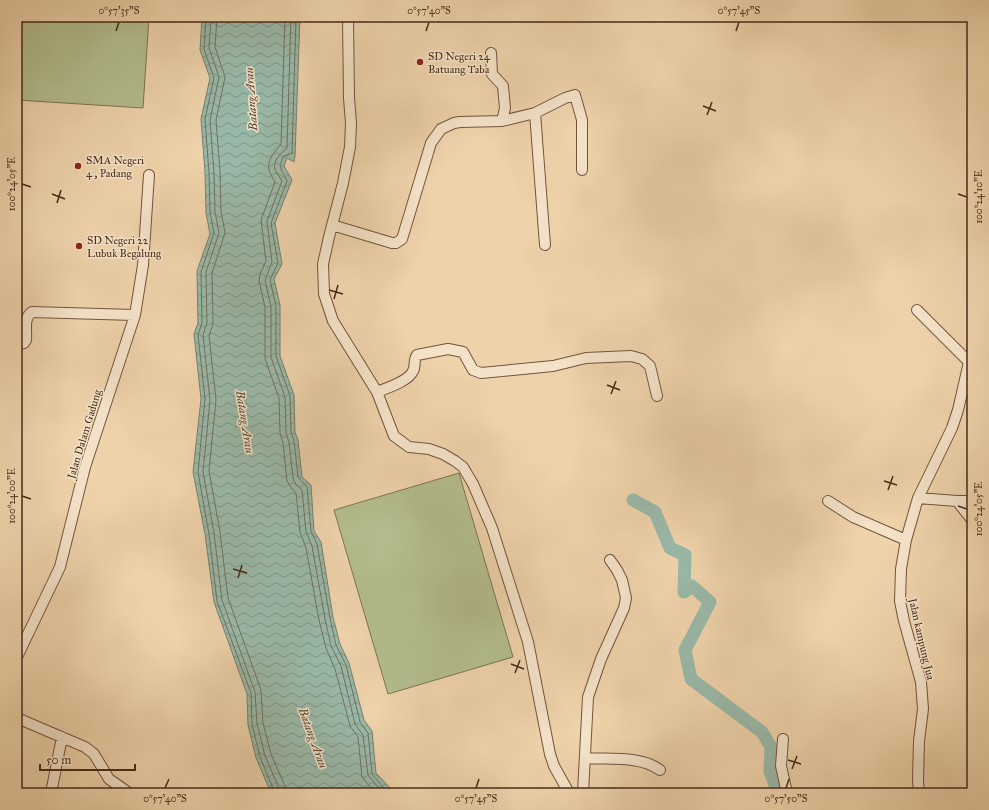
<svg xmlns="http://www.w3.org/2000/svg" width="989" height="810" font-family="'IM FELL Great Primer',serif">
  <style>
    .green { fill: #b3bd8d; stroke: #7e7453 }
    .water { fill: url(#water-waves); stroke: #797f6e }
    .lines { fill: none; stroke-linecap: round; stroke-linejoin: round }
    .shore { stroke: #707160; stroke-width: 1 }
    .canal { stroke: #99b8a7; stroke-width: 13 }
    .minor-casing { stroke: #72543d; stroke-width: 12 }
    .minor { stroke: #f4e2c8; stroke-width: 10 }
    .ticks { fill: none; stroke: #482a19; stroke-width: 1.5 }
    .poi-dot { fill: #8f2418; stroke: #f4e2c8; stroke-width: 1.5 }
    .labels { text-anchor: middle; stroke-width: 3; stroke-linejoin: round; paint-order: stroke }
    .poi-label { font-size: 11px; fill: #482a19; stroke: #f4e2c8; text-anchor: start }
    .street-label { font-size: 11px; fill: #482a19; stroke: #f4e2c8 }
    .water-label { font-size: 12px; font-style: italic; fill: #584635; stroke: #f4e2c8 }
    .neatline { fill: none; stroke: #482a19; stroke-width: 1.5 }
    .ticks-label { font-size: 10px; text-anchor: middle; fill: #482a19 }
  </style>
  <defs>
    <pattern id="water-waves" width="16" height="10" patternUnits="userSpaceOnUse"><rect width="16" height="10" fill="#99b8a7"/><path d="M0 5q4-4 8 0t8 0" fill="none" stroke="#7f9687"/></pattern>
  </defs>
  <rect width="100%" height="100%" fill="#eed2aa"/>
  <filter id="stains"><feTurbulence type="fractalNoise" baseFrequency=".005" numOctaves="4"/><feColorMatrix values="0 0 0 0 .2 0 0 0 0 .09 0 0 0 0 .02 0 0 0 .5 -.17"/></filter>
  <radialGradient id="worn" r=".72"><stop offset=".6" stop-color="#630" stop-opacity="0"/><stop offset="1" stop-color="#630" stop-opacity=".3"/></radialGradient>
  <!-- green -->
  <path class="green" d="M17,17H149L143,108L17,100Z
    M459,473L513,657L388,694L334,510Z"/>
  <!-- water -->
  <path class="water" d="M202,17H300L295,156L294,162L287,158L284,166L292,180L275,223L282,264L274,279L280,305V356L294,395L295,432L298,440L302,477L311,485L314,531L321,542L333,617L340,644L349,663L364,720L372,731L376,773L392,790V793H271L256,758L248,725L247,694L214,602L205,534L193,472L201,399L194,334L198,323L197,271L210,234L206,213L205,173L201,119L210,78L200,50Z"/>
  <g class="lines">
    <!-- shore -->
    <path class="shore" d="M206,17L204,49L214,78L205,119L209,173L210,212L214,233L201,272L202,323L198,335L205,399L198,472L209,534L217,601L251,693L252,724L260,757L275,793
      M211,17L209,48L219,77L210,120L214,173L215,212L219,233L206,272L207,323L203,335L210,400L203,472L214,533L222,600L255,692L257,723L265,756L279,788L280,793
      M217,17L215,47L225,77L216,120L220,172L221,211L225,233L212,273L213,323L209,336L216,400L209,471L220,532L228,598L261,690L263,723L271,754L285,786L286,793
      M285,17L281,144C275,151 267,160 269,170C270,174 273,178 275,182L261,220L266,261L260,274L259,281L265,307V359L279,398L280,433L283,443L287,481L290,486L296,493L300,532L306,548L319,620L326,648L335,669L350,726L358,737L362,777L375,793
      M291,17L287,148C281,153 272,161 275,170C277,174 280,177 282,181L267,221L272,262L265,280L271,307V357L285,397L286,433L289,442L293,478L295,483L302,490L306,532L312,546L325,619L331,646L341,666L355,724L363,735L368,775L383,793
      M296,17L292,153L284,156C277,169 282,169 287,181L271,223L278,263L270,280L276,306V356L290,396L291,432L294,441L298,477L307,487L311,531L317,544L330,618L336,645L346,665L360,722L368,733L372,774L388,793"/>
    <!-- canal -->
    <path class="canal" d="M633,500L655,512L670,548L685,555L684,592L692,586L710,602L685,650L691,679L762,732L771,747L770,771L778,793"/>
    <defs>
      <path id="minor" d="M348,17L349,98L351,123L350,147L343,183L329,237L323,264L324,294L333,321L377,392L394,436L409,447L429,449L443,454L455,461L463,467L473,484L492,528L528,642L550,754L554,766L569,793
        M491,53L492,74L503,86L505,108L502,121
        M535,113L565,98L575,95L582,120V170
        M332,225L392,243H396L402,239L431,143L441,129L454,123L460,122L502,121L535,113L545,245
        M917,310L969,362
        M17,345L24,343L26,340C27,330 23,318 32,312L135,315
        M377,392C387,388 409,381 413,371C416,366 413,360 417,355L448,349L463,352L473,370L481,373L553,366L586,358L631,356L642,359L650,366L657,396
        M918,498L957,501
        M828,501L853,517L906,540
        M972,501H957L972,520
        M17,657L60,567L85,467L135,315L143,265L149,175
        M17,718L85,747L94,754L109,779L129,793
        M783,739L781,766L787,793
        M585,758C608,760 640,755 660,770
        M51,793L62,737
        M583,793L588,697L601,659L624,608L626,598L622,580L617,570L610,560
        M919,793L918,780L919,741L923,709L921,682L904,621L900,601L901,569L906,540L918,498L952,428L958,410L969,362L972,358"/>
    </defs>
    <!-- minor casing -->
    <use href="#minor" class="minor-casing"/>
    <!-- minor -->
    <use href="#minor" class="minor"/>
  </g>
  <!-- ticks -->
  <path class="ticks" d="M116,31L119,22M426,31L429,22M736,31L739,22M703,106L716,111M707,115L712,102M22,184L31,187M52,194L65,199M958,194L967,197M57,203L61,190M329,290L343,294M334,299L338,285M607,385L620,390M611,394L616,381M884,481L897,485M888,490L893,476M22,496L31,499M958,506L967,509M233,569L247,573M238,578L242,565M511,664L524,669M515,673L520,660M788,760L801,764M792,769L797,756M165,788L169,779M476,788L479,779M786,788L789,779"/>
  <!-- markers -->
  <g class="poi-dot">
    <circle cx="420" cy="62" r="4"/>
    <circle cx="78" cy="166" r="4"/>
    <circle cx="79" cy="246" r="4"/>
  </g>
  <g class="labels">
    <!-- poi labels -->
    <g class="poi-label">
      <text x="428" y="60">SD Negeri 24<tspan x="428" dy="13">Batuang Taba</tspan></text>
      <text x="86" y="164">SMA Negeri<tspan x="86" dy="13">4 , Padang</tspan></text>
      <text x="87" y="244">SD Negeri 22<tspan x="87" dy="13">Lubuk Begalung</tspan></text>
    </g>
    <!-- street labels -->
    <g class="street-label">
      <text transform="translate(84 434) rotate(-73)" y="4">Jalan Dalam Gadung</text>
      <text transform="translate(922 639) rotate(77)" y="4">Jalan kampung Jua</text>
    </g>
    <!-- water labels -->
    <g class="water-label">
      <text transform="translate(251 99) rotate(-94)" y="4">Batang Arau</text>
      <text transform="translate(245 422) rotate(81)" y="4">Batang Arau</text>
      <text transform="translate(313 738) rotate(70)" y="4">Batang Arau</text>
    </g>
  </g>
  <!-- margin -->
  <rect width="989" height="810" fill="none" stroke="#eed2aa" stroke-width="44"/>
  <!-- scale -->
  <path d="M40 764v6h95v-6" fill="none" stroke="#482a19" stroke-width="2"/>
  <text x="46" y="764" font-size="12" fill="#482a19" stroke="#f4e2c8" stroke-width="3" paint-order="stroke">50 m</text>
  <rect x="22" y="22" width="945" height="766" class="neatline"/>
  <g class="ticks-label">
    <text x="119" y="14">0°57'35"S</text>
    <text x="429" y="14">0°57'40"S</text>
    <text x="739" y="14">0°57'45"S</text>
    <text transform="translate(11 184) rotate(-90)" y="4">100°24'05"E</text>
    <text transform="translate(978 197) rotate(-90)" y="4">100°24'10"E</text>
    <text transform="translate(11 496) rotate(-90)" y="4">100°24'00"E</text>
    <text transform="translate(978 509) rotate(-90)" y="4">100°24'05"E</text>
    <text x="165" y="802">0°57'40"S</text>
    <text x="476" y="802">0°57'45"S</text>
    <text x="786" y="802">0°57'50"S</text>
  </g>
  <rect width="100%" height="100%" filter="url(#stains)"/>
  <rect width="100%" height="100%" fill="url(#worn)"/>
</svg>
